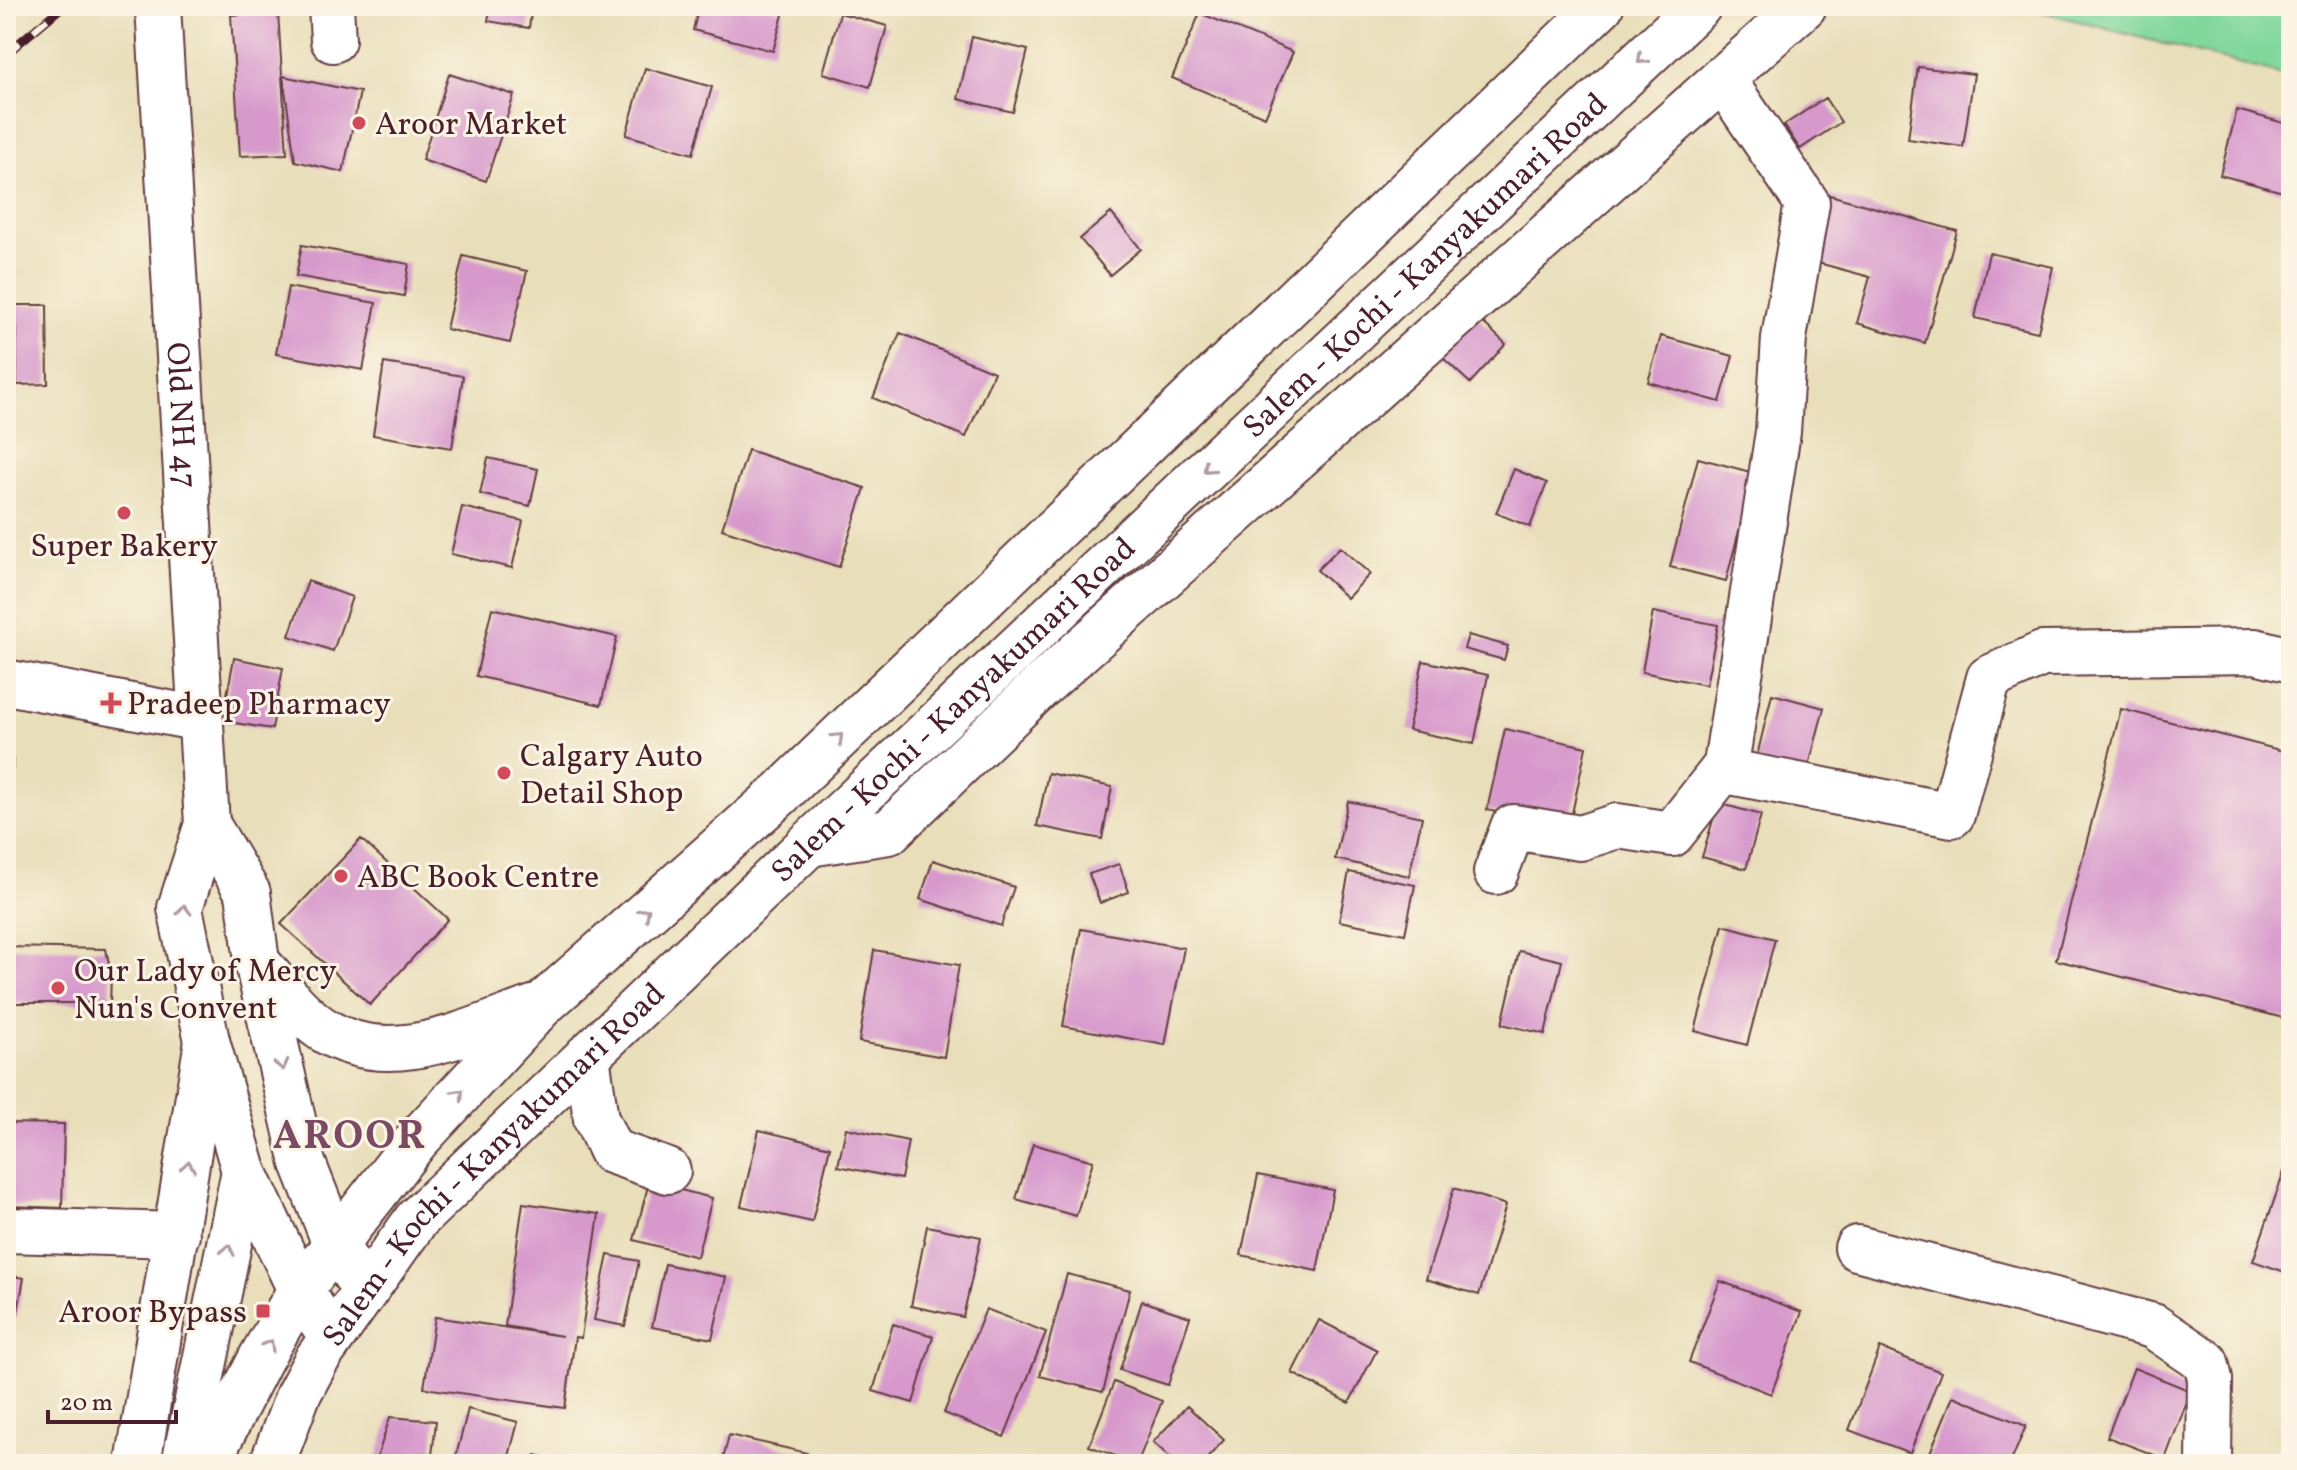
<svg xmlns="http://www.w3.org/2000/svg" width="2297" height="1470" font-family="Vollkorn,serif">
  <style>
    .green { fill: #80d79c; stroke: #657b64; stroke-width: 2 }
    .building { fill: #d799cc }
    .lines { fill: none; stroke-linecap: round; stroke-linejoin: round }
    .street-casing { stroke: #623c40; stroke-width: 48 }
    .primary-casing { stroke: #623c40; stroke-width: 48 }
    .highway-casing { stroke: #623c40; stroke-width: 48 }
    .street { stroke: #fff; stroke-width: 44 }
    .primary { stroke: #fff; stroke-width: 44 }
    .highway { stroke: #fff; stroke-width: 44 }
    .rail-casing { stroke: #4a1f2b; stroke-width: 9 }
    .rail { stroke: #fcf5e5; stroke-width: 6; stroke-dasharray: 18; stroke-linecap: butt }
    .oneway { stroke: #ae9aa0 }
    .poi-dot { fill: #d1495b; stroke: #fcf5e5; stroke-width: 3 }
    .labels { text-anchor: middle; stroke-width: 6; stroke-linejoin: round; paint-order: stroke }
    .poi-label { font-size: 32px; fill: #4a1f2b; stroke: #fcf5e5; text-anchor: start }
    .street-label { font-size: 32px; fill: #4a1f2b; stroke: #fcf5e5 }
    .district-label { font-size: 40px; font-weight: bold; letter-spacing: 2px; fill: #7b4a63; stroke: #fcf5e5 }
  </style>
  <rect width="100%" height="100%" fill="#fcf5e5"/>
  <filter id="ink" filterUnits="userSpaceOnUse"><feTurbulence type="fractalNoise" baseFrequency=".0125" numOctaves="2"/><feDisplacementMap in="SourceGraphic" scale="16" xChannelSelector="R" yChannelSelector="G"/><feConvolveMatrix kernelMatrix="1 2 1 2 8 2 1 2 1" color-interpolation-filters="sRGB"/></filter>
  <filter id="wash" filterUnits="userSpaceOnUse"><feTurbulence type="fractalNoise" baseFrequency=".006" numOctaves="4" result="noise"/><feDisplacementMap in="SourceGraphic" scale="32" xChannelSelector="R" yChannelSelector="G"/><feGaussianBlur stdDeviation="1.8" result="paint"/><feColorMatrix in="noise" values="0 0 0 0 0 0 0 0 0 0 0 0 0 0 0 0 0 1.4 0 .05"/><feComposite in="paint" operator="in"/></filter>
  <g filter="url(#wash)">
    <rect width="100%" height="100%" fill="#e9deba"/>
    <!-- green -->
    <path class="green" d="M2020,6H2291V77Z"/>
    <g id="blocks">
      <!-- building -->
      <path class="building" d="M491,6H532L529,28L488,21Z
        M699,6H764L784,11L773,51L693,30Z
        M278,12L287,154L240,156L231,15Z
        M840,13L887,26L870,87L823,73Z
        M1200,13L1293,52L1265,117L1172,78Z
        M972,37L1028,50L1013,112L958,99Z
        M1918,67L1974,74L1963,147L1908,139Z
        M645,68L712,87L693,154L626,135Z
        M449,74L514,95L486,181L422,160Z
        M283,76L360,92L343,172L295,161Z
        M1825,98L1841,122L1800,149L1784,125Z
        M2237,110L2291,125V160L2283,192L2220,175Z
        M1830,195L1957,231L1925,343L1857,323L1870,277L1811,261Z
        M1111,213L1141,249L1110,275L1080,239Z
        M302,245L409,264L404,296L296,276Z
        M1989,253L2053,267L2038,332L1975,318Z
        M463,256L527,271L510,343L446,329Z
        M288,287L376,303L363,370L276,354Z
        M16,305H47L48,384L17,385Z
        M1477,317L1506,344L1470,383L1441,356Z
        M900,333L994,372L966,437L873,398Z
        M1661,336L1733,356L1720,402L1648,382Z
        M384,363L463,376L452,448L373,435Z
        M748,450L865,488L839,567L722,529Z
        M488,458L538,469L530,506L480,494Z
        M1698,458L1754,473L1726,581L1670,567Z
        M1514,469L1547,483L1530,527L1496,513Z
        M462,507L523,521L512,568L451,554Z
        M1340,547L1370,574L1347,598L1317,570Z
        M308,581L352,597L333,651L289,636Z
        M492,608L617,637L601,705L476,676Z
        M1653,612L1718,625L1706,685L1642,672Z
        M1468,635L1508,646L1504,660L1464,649Z
        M234,658L283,668L272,729L222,721Z
        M1423,661L1488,675L1474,744L1408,730Z
        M1772,694L1824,708L1807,773L1756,760Z
        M2121,709L2291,753V1020L2056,960Z
        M1505,729L1586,747L1569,828L1487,810Z
        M6,760H13L8,832H6Z
        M1048,773L1112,787L1102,839L1037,826Z
        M1348,801L1422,817L1409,876L1335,859Z
        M1718,803L1761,815L1746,869L1702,857Z
        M361,839L448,919L370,1005L281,924Z
        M933,860L1014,887L1001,926L920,899Z
        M1119,864L1129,892L1100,903L1089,874Z
        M1349,872L1415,885L1405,934L1339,921Z
        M1723,925L1775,939L1747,1045L1695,1031Z
        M1081,929L1184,948L1165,1045L1063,1026Z
        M6,947L106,949L111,973L110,1006L92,1003H6Z
        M874,950L959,965L944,1057L859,1042Z
        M1519,951L1562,961L1545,1034L1502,1024Z
        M6,1123L64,1124L62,1208L6,1206Z
        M846,1128L908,1141L901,1179L838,1166Z
        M759,1130L830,1147L812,1222L741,1206Z
        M1033,1144L1093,1161L1076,1216L1016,1199Z
        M2285,1169L2291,1171V1274L2253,1261Z
        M1258,1175L1333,1190L1317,1271L1241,1255Z
        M649,1182L712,1198L697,1257L634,1240Z
        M1454,1188L1506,1205L1479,1295L1426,1279Z
        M523,1203L599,1214L581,1338L575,1337L565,1408L424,1388L435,1317L562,1336L505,1326Z
        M927,1226L981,1237L963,1317L911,1306Z
        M608,1255L639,1261L625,1326L594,1320Z
        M665,1264L726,1277L712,1339L652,1327Z
        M1067,1274L1130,1290L1103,1392L1040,1376Z
        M6,1275L24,1278L17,1317L6,1315Z
        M1720,1281L1802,1312L1771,1394L1689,1362Z
        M1142,1301L1190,1317L1168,1385L1120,1370Z
        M986,1309L1046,1332L1004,1437L944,1413Z
        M1319,1320L1377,1350L1349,1403L1292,1373Z
        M893,1324L933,1336L913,1403L873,1391Z
        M1880,1348L1941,1372L1910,1453L1849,1430Z
        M2134,1368L2191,1391L2165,1459L2107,1437Z
        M1114,1382L1162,1401L1137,1464L1089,1446Z
        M1953,1396L2026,1426L2010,1464H1937L1927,1460Z
        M1187,1406L1224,1440L1202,1464H1177L1153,1442Z
        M468,1409L518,1422L507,1464H454Z
        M390,1417L436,1421L431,1464H375Z
        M729,1435L807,1453L805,1464H722Z
        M536,1455L563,1463V1464H533Z"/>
    </g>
  </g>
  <g filter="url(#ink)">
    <use href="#blocks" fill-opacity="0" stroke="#623c40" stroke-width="2"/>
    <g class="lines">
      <defs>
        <path id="street" d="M331,6L333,40
          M1722,78L1807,203L1784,338L1778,432L1725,771L1952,815L1989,678L2042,654L2255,651L2291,660
          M6,682L200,719
          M809,844L889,832L1040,687L1804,6
          M1496,872L1513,827L1580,838L1617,826L1672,834L1725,767
          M587,1056L596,1119L611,1151L668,1171
          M6,1230L177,1235
          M1857,1248L2153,1326L2206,1362L2210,1379L2209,1464"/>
        <g id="primary">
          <path id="s1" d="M158,6L207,824L180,908L207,1041L244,1171L300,1290L332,1337"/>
          <path d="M207,824L248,893L257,962L303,1163L335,1244L365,1291"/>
        </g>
        <g id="highway">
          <path d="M257,962C277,984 297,1012 322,1029C390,1073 469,1030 536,1007"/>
          <path d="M138,1464L207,1041"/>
          <path d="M184,1464L244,1171"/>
          <path d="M207,1464L261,1358L300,1290L416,1141L542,1005L781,793L1601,6"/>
          <path id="s2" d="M272,1464L298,1395L317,1359L416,1220L809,844L1699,6"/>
        </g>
      </defs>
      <!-- street casing -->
      <use href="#street" class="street-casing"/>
      <!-- primary casing -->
      <use href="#primary" class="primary-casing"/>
      <!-- highway casing -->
      <use href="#highway" class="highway-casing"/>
      <!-- street -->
      <use href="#street" class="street"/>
      <!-- primary -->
      <use href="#primary" class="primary"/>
      <!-- highway -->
      <use href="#highway" class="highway"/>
      <defs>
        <path id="rail" d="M6,54L63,6"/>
      </defs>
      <!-- rail casing -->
      <use href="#rail" class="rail-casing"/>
      <!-- rail -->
      <use href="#rail" class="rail"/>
    </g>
    <!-- one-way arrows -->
    <defs><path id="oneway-chevron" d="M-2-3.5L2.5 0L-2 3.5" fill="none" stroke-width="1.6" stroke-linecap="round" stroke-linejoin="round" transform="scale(2)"/></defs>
    <g class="oneway">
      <use href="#oneway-chevron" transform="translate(1642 59) rotate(137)"/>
      <use href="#oneway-chevron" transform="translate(1208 468) rotate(137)"/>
      <use href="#oneway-chevron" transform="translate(838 738) rotate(-44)"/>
      <use href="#oneway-chevron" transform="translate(184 910) rotate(-89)"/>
      <use href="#oneway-chevron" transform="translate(645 913) rotate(-42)"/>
      <use href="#oneway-chevron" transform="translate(282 1065) rotate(76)"/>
      <use href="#oneway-chevron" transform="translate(459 1094) rotate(-47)"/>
      <use href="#oneway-chevron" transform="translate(188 1166) rotate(-81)"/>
      <use href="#oneway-chevron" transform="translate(228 1250) rotate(-78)"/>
      <use href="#oneway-chevron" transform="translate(269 1345) rotate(-59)"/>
    </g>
  </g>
  <!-- markers -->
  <g class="poi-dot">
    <circle cx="359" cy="123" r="8"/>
    <circle cx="124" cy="513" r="8"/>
    <path d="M107 691h8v8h8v8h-8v8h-8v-8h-8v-8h8z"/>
    <circle cx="504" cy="773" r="8"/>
    <circle cx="341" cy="876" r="8"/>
    <circle cx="58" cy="988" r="8"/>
    <rect x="255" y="1303" width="16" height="16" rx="4"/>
  </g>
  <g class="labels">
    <!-- poi labels -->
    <g class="poi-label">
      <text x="375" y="134">Aroor Market</text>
      <text x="124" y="556" text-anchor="middle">Super Bakery</text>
      <text x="127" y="714">Pradeep Pharmacy</text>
      <text x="520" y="766">Calgary Auto<tspan x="520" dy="37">Detail Shop</tspan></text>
      <text x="357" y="887">ABC Book Centre</text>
      <text x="74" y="981">Our Lady of Mercy<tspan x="74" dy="37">Nun's Convent</tspan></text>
      <text x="247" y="1322" text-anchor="end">Aroor Bypass</text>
    </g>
    <!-- street labels -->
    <g class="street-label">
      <text dy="11" stroke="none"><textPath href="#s2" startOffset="1674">Salem - Kochi - Kanyakumari Road</textPath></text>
      <text dy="11" stroke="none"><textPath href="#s1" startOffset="410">Old NH 47</textPath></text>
      <text dy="11" stroke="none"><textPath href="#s2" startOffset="1026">Salem - Kochi - Kanyakumari Road</textPath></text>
      <text dy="11" stroke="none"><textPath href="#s2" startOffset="378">Salem - Kochi - Kanyakumari Road</textPath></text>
    </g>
    <!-- district labels -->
    <g class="district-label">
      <text x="350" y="1148">AROOR</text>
    </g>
  </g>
  <!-- margin -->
  <rect width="2297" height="1470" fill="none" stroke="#fcf5e5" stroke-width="32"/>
  <!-- scale -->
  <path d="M48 1410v12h128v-12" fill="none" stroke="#4a1f2b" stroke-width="4"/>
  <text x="60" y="1410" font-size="24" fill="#4a1f2b" stroke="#fcf5e5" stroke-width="6" paint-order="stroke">20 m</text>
</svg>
